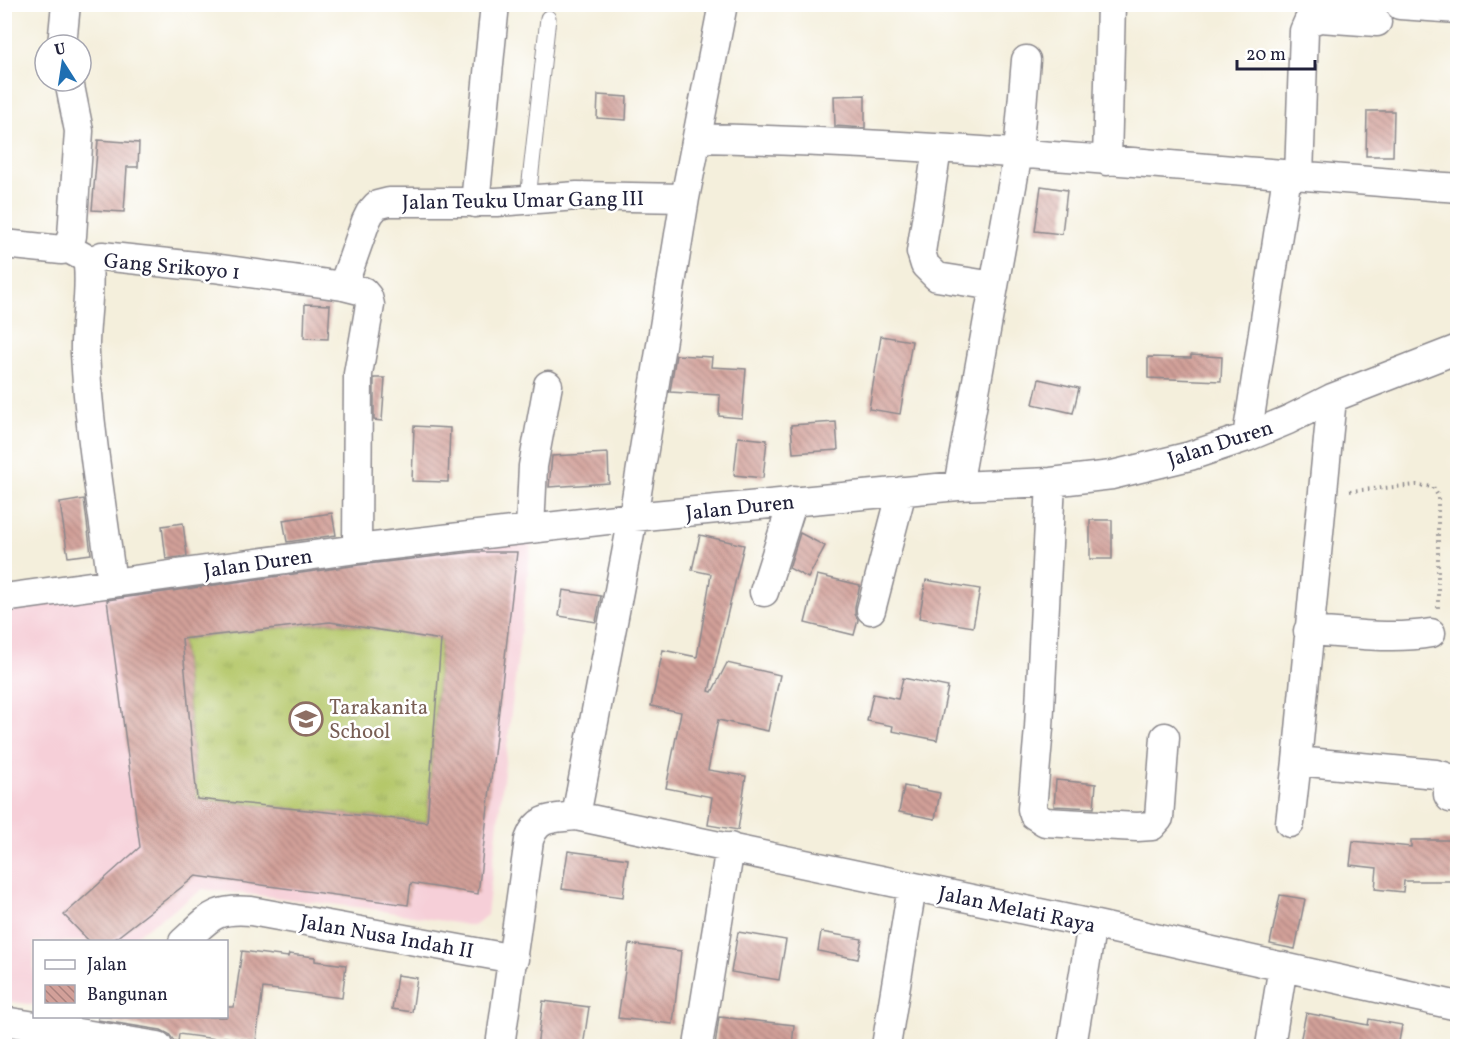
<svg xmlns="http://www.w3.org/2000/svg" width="1462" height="1051" font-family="Vollkorn,serif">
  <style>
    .built { fill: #f6cfd8 }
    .grass { fill: url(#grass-tufts); stroke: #6c7553; stroke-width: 1.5 }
    .building { fill: url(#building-back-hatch); fill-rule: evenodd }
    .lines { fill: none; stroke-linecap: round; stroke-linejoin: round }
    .lane-casing { stroke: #8b888c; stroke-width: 17 }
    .street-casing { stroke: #8b888c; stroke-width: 31 }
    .path { stroke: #8b888c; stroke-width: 4; stroke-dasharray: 1.5 4.5; stroke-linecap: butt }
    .lane { stroke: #fff; stroke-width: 15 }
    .street { stroke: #fff; stroke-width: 28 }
    .labels { text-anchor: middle; stroke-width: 5; stroke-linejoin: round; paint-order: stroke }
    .street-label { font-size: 21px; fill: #22223b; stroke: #fff }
    .education-label { font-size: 21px; fill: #785e54; stroke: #fff; text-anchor: start }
  </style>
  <defs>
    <pattern id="grass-tufts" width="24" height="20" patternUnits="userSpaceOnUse" patternTransform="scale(1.5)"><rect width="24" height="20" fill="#b5c86b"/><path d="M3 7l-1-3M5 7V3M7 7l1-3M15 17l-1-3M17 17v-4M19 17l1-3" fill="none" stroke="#9bac5e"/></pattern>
    <pattern id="building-back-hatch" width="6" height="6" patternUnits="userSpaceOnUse" patternTransform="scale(1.5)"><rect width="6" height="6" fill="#d2a099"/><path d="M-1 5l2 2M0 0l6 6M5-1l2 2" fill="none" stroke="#aa827e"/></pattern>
  </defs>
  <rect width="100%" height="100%" fill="#fff"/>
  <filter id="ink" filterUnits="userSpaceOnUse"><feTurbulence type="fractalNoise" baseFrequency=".0167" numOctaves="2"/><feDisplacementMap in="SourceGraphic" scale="12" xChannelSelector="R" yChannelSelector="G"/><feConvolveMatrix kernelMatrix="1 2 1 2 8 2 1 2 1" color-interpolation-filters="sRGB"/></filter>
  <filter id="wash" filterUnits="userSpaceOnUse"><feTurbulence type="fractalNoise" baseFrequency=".008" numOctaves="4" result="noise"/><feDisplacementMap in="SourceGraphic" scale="24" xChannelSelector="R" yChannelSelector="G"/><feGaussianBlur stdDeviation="1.35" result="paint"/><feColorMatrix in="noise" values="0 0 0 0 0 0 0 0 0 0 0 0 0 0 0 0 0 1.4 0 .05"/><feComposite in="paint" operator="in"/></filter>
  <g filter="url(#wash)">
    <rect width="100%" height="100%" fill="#f4efdc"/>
    <!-- built -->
    <path class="built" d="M533,529L487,915L473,926L365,908L203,889L128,941L34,942V1005L5,1001V600Z"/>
    <!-- grass -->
    <path class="grass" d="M330,622L441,640L427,822L197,799L182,639Z"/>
    <g id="blocks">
      <!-- building -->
      <path class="building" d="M598,95L627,97L626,120L597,118Z
        M865,95V128L835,126L834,96Z
        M1367,111H1394L1393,156H1366Z
        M98,140L139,143L138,167H127L124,212L92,210Z
        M1041,186L1067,190L1062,234L1035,231Z
        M305,304L330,305L328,339L304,338Z
        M881,336L912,341L900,414L869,409Z
        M676,355L712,357L711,367L746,369L742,418L719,416L720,395L670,392Z
        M1191,355L1222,357L1221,381L1148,378V357L1191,358Z
        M374,378H385L382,421L374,420Z
        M1039,379L1079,388L1073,413L1033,404Z
        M836,422L838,450L793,453L791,425Z
        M414,426L450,428L448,482L412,481Z
        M738,437L767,440L763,478L734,475Z
        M608,453L609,483L549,487L552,456Z
        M84,499L91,554L68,557L60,503Z
        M332,513L336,535L287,542L283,520Z
        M1090,520H1112V559H1090Z
        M183,523L187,556L166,559L162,526Z
        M800,533L825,546L808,578L789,568Z
        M700,535L744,545L709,691L712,692L727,663L780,675L768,731L718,720L708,770L746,776L738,830L708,825L712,797L666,788L681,712L651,706L663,650L697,657L711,574L692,570Z
        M473,552H517L478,894L411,883L408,905L196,876L111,942H90L64,915L140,847L107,600L359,565ZM330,622L441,640L427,822L197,799L182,639Z
        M817,575L860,585L855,606V614L858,620L854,635L805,623Z
        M926,580L980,589L973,627L919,618Z
        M563,590L601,596L596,622L559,616Z
        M903,678L948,687L937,740L892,731L893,726L867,721L873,694L898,699Z
        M1056,780L1096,784L1094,808L1054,806Z
        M904,786L940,793L935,819L899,812Z
        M1411,840H1453V881H1404L1403,892L1375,889L1377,868L1350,865L1353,841L1411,847Z
        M568,851L628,859L623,897L562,889Z
        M1280,895L1305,899L1295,949L1270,944Z
        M738,932L786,940L779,980L731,972Z
        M821,932L862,939L858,959L818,951Z
        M629,944L681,951L673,1024L618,1018Z
        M242,951L288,957L289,954L315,957V961L346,965L342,998L263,988L256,1041L224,1037L223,1040L179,1034L178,1042L174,1041L169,1034L161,1030L98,1020V1017H226V1007H234Z
        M397,975L417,978L412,1012L392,1009Z
        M543,1001L589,1007L583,1047H537Z
        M1306,1013L1368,1025L1369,1019L1402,1025L1398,1047H1299Z
        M719,1017L794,1025L792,1047H715Z"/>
    </g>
  </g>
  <g filter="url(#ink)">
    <use href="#blocks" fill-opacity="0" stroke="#8b888c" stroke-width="1.5"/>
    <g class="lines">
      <defs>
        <path id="lane" d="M528,199L548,18"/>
        <path id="street" d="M1400,5L1458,9
          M62,45L66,4
          M697,138C951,143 1204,169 1458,188
          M937,149L921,252L925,265L937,277L994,286
          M1107,161L1111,4
          M1299,176L1304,31L1308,22L1320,18L1377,22
          M475,203L495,4
          M4,244L62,250L67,248L91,261L102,256L214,268L343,286L363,291L368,297L370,305L358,374L357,549
          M67,248L72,236L79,131L69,81
          M91,261L88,265C91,295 84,324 85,353C89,430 102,506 112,583
          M343,286L366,221L370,213L377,205L389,202H497L577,196L685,198
          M1332,398L1297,761L1436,774L1444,776L1448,782V795L1450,798L1458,799
          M1247,437L1287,176
          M1051,482L1039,728L1032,809L1034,815L1045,822L1137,827L1152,826L1159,818L1165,737
          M958,486L1018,153L1026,60
          M530,529L533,466L548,385
          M764,592L793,501
          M4,598L357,549L633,517L958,486L1051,482L1112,475L1190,456L1247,437L1288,420L1332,398L1458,349
          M871,610L902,491
          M1308,631C1348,633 1391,640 1431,633
          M576,816L633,517L685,198L723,4
          M1290,823L1297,761
          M183,942C210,918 213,908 251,911L514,959
          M4,1021L158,1046
          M500,1046L529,840C538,815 553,819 576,816L1092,924L1458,1006
          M698,1046L730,847
          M886,1046L912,887
          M1072,1046L1092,924
          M1270,1046L1283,966"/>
      </defs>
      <!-- lane casing -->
      <use href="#lane" class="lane-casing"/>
      <!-- street casing -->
      <use href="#street" class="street-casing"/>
      <!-- path -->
      <path class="path" d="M1350,491L1417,485L1433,487L1438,496V608"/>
      <!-- lane -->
      <use href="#lane" class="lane"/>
      <!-- street -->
      <use href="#street" class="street"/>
    </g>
  </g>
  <!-- icons -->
  <defs>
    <symbol id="school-ring" viewBox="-11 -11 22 22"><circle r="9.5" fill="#fff" stroke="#8d6e63" stroke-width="1.5"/><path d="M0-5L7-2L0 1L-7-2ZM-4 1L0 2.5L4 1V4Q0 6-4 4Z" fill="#8d6e63"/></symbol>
  </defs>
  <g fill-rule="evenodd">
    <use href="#school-ring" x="287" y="700" width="38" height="38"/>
  </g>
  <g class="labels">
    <!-- street labels -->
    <g class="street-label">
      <text transform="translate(523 200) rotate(-1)" y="7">Jalan Teuku Umar Gang III</text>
      <text transform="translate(172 266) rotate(5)" y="7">Gang Srikoyo 1</text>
      <text transform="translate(1220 443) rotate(-18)" y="7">Jalan Duren</text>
      <text transform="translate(740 507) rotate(-6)" y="7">Jalan Duren</text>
      <text transform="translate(258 563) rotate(-8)" y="7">Jalan Duren</text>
      <text transform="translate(1017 909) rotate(12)" y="7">Jalan Melati Raya</text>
      <text transform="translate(387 936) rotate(10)" y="7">Jalan Nusa Indah II</text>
    </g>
    <!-- education labels -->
    <g class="education-label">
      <text x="329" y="714">Tarakanita<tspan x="329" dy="24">School</tspan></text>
    </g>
  </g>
  <!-- margin -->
  <rect width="1462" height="1051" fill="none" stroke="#fff" stroke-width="24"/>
  <!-- legend -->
  <rect x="33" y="940" width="195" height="78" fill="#ffffff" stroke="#a7a7b1" stroke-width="1.5"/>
  <rect x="45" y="960" width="30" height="9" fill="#ffffff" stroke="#a7a7b1" stroke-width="1.5"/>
  <text x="87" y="970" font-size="18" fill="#22223b">Jalan</text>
  <rect x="45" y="985" width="30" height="18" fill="url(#building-back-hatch)" stroke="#a7a7b1" stroke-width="1.5"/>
  <text x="87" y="1000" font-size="18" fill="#22223b">Bangunan</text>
  <!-- north arrow -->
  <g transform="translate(63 63) rotate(348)"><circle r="28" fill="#ffffff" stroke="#a7a7b1" stroke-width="1.5"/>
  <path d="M0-4.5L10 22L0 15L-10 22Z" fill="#1f6fb2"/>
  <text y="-9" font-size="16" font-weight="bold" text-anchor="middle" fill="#22223b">U</text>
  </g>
  <!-- scale -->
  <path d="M1237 60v9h78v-9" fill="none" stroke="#22223b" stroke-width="3"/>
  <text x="1246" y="60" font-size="18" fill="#22223b" stroke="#ffffff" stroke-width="4.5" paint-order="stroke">20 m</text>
</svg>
